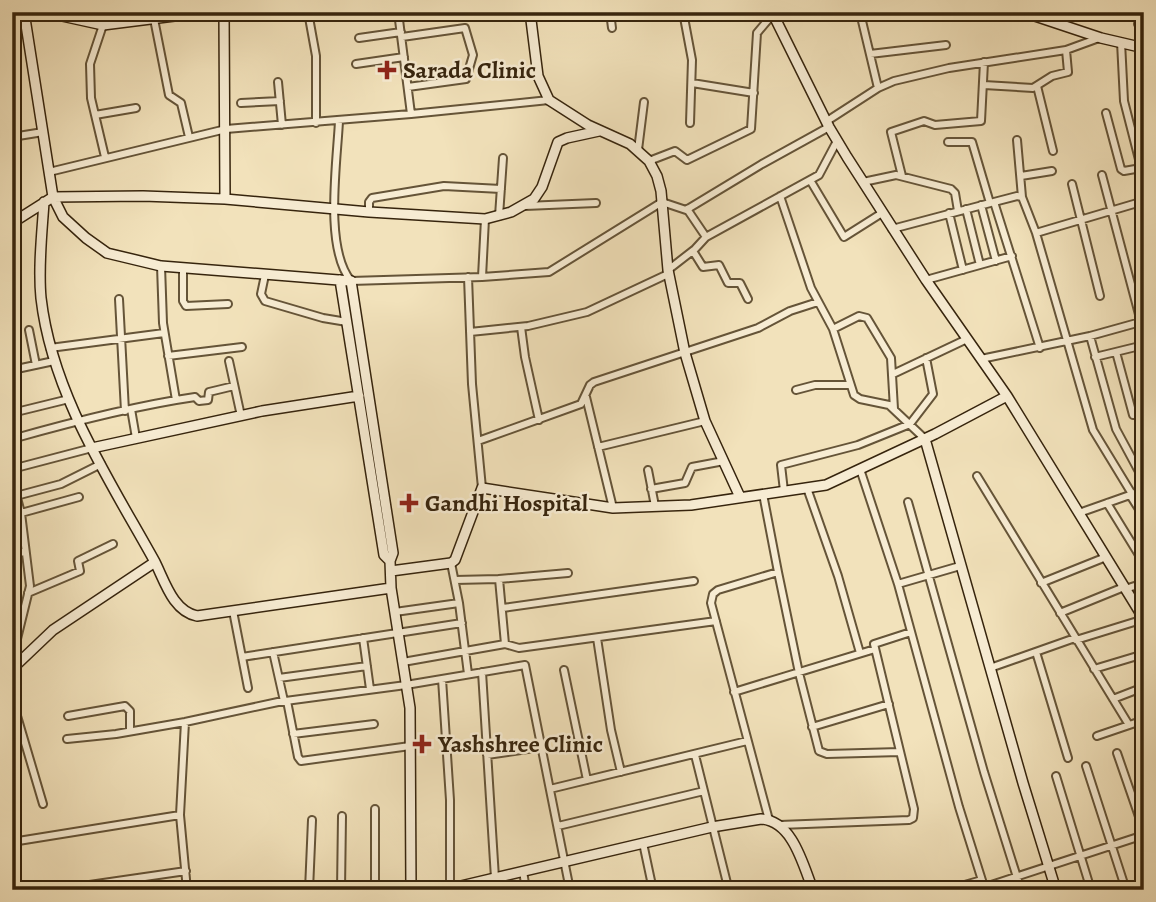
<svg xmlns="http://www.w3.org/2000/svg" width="1156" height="902" font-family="Alegreya,serif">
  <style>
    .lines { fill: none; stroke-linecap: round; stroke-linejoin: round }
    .street-casing { stroke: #655438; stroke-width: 10 }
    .secondary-casing { stroke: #36240d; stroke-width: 12 }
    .street { stroke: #f7ecd3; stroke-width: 6 }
    .secondary { stroke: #f7ecd3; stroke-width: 9 }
    .poi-dot { fill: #8f2418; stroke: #f7ecd3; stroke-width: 2.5 }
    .labels { text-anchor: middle; stroke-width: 5; stroke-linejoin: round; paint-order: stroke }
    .poi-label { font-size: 24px; font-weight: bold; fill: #36240d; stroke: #f7ecd3; text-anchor: start }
  </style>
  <rect width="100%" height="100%" fill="#f2e2bb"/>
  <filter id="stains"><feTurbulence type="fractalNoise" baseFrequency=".00286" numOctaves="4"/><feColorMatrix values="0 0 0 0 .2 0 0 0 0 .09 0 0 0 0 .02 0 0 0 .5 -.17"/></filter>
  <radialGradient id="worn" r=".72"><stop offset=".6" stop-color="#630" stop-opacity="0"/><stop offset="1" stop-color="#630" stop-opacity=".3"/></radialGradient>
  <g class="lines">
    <defs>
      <path id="street" d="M308,12L316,56V123
        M398,12L411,114L549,100
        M610,12L612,28
        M683,12L692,60L690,123
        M154,19L169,95L181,103L189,137
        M862,21L878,88
        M124,23L127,12
        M12,24L25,14
        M1138,24L1141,12
        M103,25L90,64L91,98L105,157
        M402,37L465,28L473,55L466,79L408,87
        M359,38L401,32
        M1121,42L1124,101L1144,179
        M870,54L946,45
        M356,64L404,57
        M278,82L282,125
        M692,83L754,93
        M984,85L1033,88L1052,76L1068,72L1066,50
        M1037,86L1053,151
        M241,103L280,101
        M1106,113L1121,169L1124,171L1141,168
        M95,115L136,108
        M339,121C337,163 324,248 351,281L482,277L485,219
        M827,121L878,88L894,81L949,68L1066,50L1099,38
        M12,137L43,132
        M1017,140L1022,197
        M948,142H972L990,203
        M638,150L644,102
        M649,161L675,151L687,160L751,129L757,33L773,14
        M49,172L226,129L411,114
        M1102,175L1141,322
        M902,176L891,132L924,121L935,125L981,121L984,62
        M1021,176L1052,171
        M810,180L844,237L882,213
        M863,182L896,175L951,189L955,193L958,211
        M1072,184L1100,296
        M780,196L811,288L833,329L854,395L860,399L889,405L925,439
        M994,202L1040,348
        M981,205L996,261
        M525,206L596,203
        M687,209L706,237
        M966,209L980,265
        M369,212V202L372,198L444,186L501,189
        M949,213L963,270
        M499,216L503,158
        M892,229L994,202L1017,196L1022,197L1036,233L1093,430L1132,494
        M1036,233L1144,201
        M693,251L703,267L719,265L728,283H740L748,299
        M161,266L163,323L176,400
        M183,268V301L186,306L228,304
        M668,270L695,249L706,237L819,175L837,141
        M265,275L261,294L265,301L323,318L347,322
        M468,277L472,384L482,488
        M482,277L549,272L662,202L686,210L762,164L829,127
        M926,280L1012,256
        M119,299L125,411
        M12,312L16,311
        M521,327L525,357L539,420
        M833,329L859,316L867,318L891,358L894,409
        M29,330L36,365
        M470,332L528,326L587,312L668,274
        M1090,336L1116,429L1144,481
        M12,340L16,369
        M1140,346L1144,360
        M50,348L164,333
        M1116,352L1133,415
        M168,356L242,347
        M1095,357L1144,345
        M981,359L1090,336L1144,321
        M229,361L241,416
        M12,370L54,361
        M893,374L967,339
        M796,390L815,385H850
        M586,397L613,508
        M131,409L136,438
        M12,413L69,399
        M12,439C72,422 133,406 195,397L199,401L208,400L209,392L234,386
        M478,441L581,404L590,385L594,382L758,328L790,311L818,302
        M598,447L705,421
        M12,469L92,448
        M860,469L898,584L959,807L985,890
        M648,470L655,506
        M977,476L1129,725
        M12,479L21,513L30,586L15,647
        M807,488L838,576L860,653
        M651,489L685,483L692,467L724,461
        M784,491L781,465L858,445L910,424L933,394L926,358
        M763,494L778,572
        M1130,495L1144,517
        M16,496L61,484L101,464
        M908,502L984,772L1021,890
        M1107,503L1142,560
        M21,513L79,497
        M1079,513L1144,490
        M12,529L22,525
        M12,557L25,551
        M451,563L459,603L468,674
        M455,580L499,579L568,573
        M1041,583L1106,557
        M898,584L960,566
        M1125,589L1144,583
        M28,593L80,571L78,561L113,544
        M503,608L694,581
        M233,611L248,688
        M395,612L459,603
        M1060,613L1124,587
        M363,638L370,689
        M597,638L611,730L621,772
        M1076,640L1144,619
        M505,644L519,648L716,621
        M273,652L284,701
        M1036,652L1068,758
        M242,657L462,623
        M403,662L505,644L499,579
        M990,668L1075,638
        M1094,669L1144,654
        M564,670L587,780
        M482,672L495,878
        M279,678L367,666
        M442,679L450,800V888
        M734,692L875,649
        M12,699L43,804
        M1113,699L1144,687
        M287,701L298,757L301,761L410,746
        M68,716L125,706L130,711V731
        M812,727L889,704
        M293,734L374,724
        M1097,736L1144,720
        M67,739L116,734L185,722L278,702L406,685L525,665L570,890
        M1117,753L1144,831
        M487,755L541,747
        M695,755L727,883
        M1086,766L1126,890
        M1056,776L1091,890
        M550,789L747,741
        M375,809V890
        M180,815L185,722
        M769,820L711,603L713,594L718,590L778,572L799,673L819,751L827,754L900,752
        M780,825L909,820L913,818L914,809L874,644L911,632
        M558,826L704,791
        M12,842L180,815L187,890
        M643,843L653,890
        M523,871L526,890
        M985,887L1144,835
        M55,890L186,871
        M309,890L312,820
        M341,890L342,816
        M947,890L982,880"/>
      <path id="secondary" d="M24,12L53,197L63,217L86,238L107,253L161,266L351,281L393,553L390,561L391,588L410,708L411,890
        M224,12L225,199
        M530,12L538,76L549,100L588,125L630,144L649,161L657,176L661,191L668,270L685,353L705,421L740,497
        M772,12L829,127L847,157L926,280L1007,396L1144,619
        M1023,12L1101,38L1144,48
        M25,14L62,16L103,25L206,12
        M12,223L53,197L143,196L225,199L369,212L485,219L511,212L534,199L542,187L558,142L567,138L599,131
        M340,280L384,555L390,561
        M925,439L1023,783L1056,890
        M92,448L262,411L359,396
        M155,562C165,582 173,611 197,616L391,588
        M391,571L451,563L455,560L482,488L613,508L691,505L826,485L935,434L1007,396
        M12,669L53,630L155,562C109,479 52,394 41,298C38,267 42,233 44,202
        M444,890L712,827L761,819C793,821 803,865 813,890"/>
    </defs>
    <!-- street casing -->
    <use href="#street" class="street-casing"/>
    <!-- secondary casing -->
    <use href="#secondary" class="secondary-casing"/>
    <!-- street -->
    <use href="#street" class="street"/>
    <!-- secondary -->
    <use href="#secondary" class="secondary"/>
  </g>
  <!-- markers -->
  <g class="poi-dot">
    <path d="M383.5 59.5h7v7h7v7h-7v7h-7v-7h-7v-7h7z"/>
    <path d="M405.5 492.5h7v7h7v7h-7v7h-7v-7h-7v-7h7z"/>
    <path d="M418.5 733.5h7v7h7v7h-7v7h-7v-7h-7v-7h7z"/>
  </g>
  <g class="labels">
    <!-- poi labels -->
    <g class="poi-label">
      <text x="403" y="78">Sarada Clinic</text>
      <text x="425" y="511">Gandhi Hospital</text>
      <text x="438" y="752">Yashshree Clinic</text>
    </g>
  </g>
  <!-- margin -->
  <rect width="1156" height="902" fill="none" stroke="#f2e2bb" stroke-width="42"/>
  <rect x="14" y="14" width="1128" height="874" fill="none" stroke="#36240d" stroke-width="3.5"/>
  <rect x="21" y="21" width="1114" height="860" fill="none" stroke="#36240d" stroke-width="2"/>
  <rect width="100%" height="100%" filter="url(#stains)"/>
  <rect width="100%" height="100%" fill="url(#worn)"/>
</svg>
